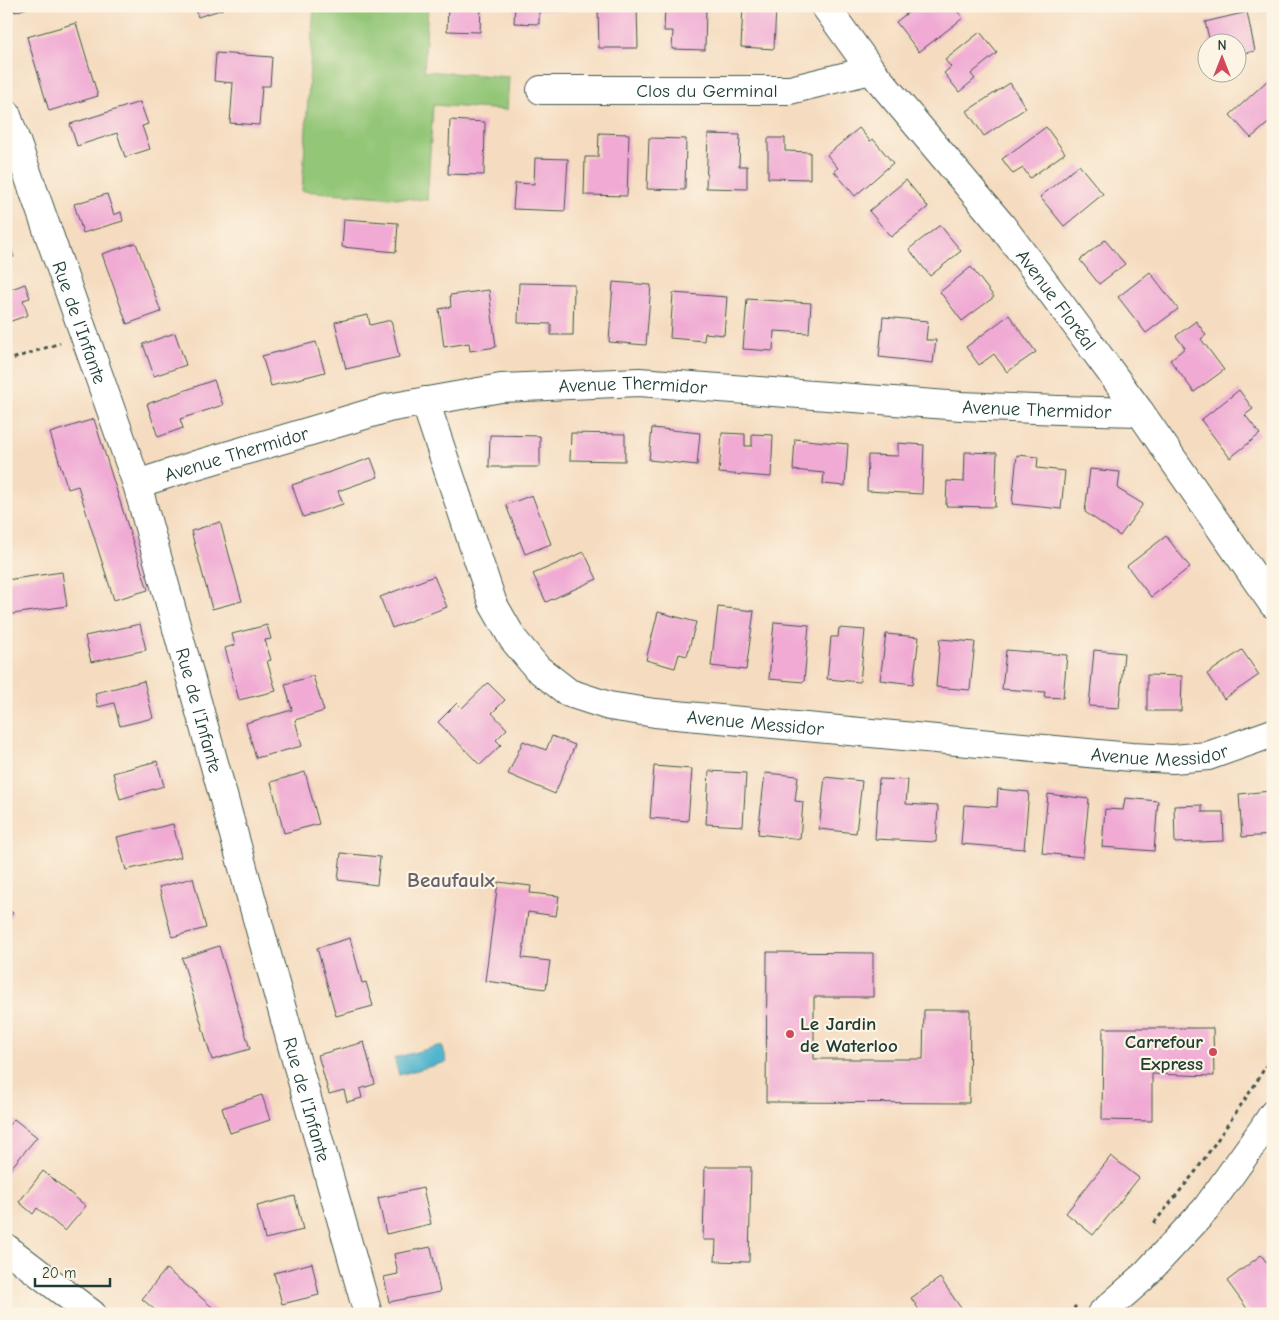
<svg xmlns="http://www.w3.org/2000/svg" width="1279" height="1320" font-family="'Comic Neue',sans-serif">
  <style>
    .green { fill: #93c677; stroke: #598256 }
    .water { fill: #4eb3cd; stroke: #367880 }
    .building { fill: #f0aad4 }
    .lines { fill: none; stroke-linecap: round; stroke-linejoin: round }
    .street-casing { stroke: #3f5549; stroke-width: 30 }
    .secondary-casing { stroke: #3f5549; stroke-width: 30 }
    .path { stroke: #3f5549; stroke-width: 3; stroke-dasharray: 4 4; stroke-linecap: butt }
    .street { stroke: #fff; stroke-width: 28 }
    .secondary { stroke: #fff; stroke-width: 28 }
    .poi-dot { fill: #d1495b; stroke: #fcf5e5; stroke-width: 2 }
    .labels { text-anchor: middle; stroke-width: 4.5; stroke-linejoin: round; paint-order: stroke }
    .street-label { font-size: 19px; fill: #1f3d34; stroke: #fcf5e5 }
    .poi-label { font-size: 19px; font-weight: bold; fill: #1f3d34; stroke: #fcf5e5; text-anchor: start }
    .quarter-label { font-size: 21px; font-weight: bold; fill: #68636c; stroke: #fcf5e5 }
  </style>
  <rect width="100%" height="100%" fill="#fcf5e5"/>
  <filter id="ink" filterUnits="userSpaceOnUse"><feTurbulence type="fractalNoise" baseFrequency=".02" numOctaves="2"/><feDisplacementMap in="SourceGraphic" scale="10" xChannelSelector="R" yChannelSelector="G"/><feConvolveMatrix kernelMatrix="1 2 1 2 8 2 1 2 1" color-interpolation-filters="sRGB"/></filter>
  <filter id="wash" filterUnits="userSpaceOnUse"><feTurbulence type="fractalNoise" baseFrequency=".0096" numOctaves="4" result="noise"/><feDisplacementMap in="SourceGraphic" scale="20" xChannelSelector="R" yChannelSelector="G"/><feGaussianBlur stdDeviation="1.12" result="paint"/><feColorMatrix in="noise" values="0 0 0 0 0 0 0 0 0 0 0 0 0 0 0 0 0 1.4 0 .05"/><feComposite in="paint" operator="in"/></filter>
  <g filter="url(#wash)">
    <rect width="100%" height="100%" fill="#f5dcc0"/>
    <!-- green -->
    <path class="green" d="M314,6H428L424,71L509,77L507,110L433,105L427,200L302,191Z"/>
    <!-- water -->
    <path class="water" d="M442,1045L447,1062L399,1075L394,1058Z"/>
    <g id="blocks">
      <!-- building -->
      <path class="building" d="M13,6H30V7L15,12Z
        M194,6H223V9L198,17Z
        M448,6H481L480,32L447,31Z
        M515,6H568V11L539,10V24L514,23Z
        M598,6H637L638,48H599Z
        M665,6H706L705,50L672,49L673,31H664Z
        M743,6L776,7L774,49L741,47Z
        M916,6H953L963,18L919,52L896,22Z
        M1247,12L1255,51L1236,55V42H1210L1205,22Z
        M76,23L98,96L49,111L27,37Z
        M980,32L997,53L971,74L975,79L959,92L944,73L951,67L945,60Z
        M216,53L272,57L270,86H262L259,125L230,123L233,83L214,81Z
        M1268,80L1273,86V119L1251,138L1230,115Z
        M1010,83L1026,108L984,136L967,111Z
        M140,102L148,124L142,126L150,149L125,157L117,133L77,146L70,124Z
        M450,120L485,122L484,175L448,174Z
        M1046,127L1065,153L1030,178L1023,168L1013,174L1002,159Z
        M859,128L870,141L873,139L893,163L855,196L834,171L838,168L827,155Z
        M599,133L629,134L627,196L584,195L585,157H598Z
        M708,134L740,135L739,166H747V189L706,188Z
        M649,138L686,139L685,190L647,189Z
        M768,138H785V151L810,152V179L768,178Z
        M535,158L568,159L565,211L513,209L515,183L534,184Z
        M1079,165L1103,194L1064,226L1040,197Z
        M906,180L928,207L891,237L869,211Z
        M107,194L114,215L121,212L123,221L83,233L74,204Z
        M344,219L398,223L396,252L342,247Z
        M940,225L961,251L930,276L909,249Z
        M7,236L14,257L6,260V237Z
        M1105,240L1125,264L1099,284L1080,260Z
        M136,243L161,312L127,324L102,254Z
        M971,267L994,297L962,321L940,292Z
        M1150,272L1178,309L1146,333L1118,297Z
        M613,282L651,285L646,345L609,342Z
        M519,283L574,284L573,335H551V324L518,323Z
        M25,284L30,298L23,300L28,315L6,323V291Z
        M489,290L496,347L470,351L469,343L444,347L439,309L451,307L450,295Z
        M673,293L727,297L724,335L705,333L704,341L670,338Z
        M747,299L811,303L809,333L774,331L773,351L743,349Z
        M368,315L370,325L391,320L399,357L346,369L335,322Z
        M1009,315L1036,352L1007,372L994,354L979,365L966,347Z
        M883,317L928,321L926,340H936L933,363L879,357Z
        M1196,321L1206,335L1201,339L1224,370L1194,392L1170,360L1185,348L1176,336Z
        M175,333L186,365L154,376L143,344Z
        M316,342L325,372L271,386L262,356Z
        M214,380L223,405L180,419L183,428L158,437L147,404Z
        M1239,390L1253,409L1245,415L1260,434L1230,458L1201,420Z
        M94,419L148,590L114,600L78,486L68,489L50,433Z
        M652,428L700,433L697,465L649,460Z
        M571,433L625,434V461L570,460Z
        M722,433L745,434V446H752V434L773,435L771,477L719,473Z
        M490,435L540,436V467H489Z
        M795,439L848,444L845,486L823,484L824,473L793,470Z
        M898,443L924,445L922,494L867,491L868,455L898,456Z
        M965,452L997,453L995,507L946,506L947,481L964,482Z
        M1017,455L1038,457L1037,468L1065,471L1061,509L1012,504Z
        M371,458L378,477L338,491L343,504L303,517L292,485Z
        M1090,469L1120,472L1118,489L1143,504L1120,536L1085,512Z
        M532,495L551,544L525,554L506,505Z
        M220,522L242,601L212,609L191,531Z
        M1166,536L1190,567L1151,597L1127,566Z
        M584,552L597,579L546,602L533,574Z
        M62,572L67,606L6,615V580Z
        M434,576L447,607L392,628L380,597Z
        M718,607L754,611L746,670L711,666Z
        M658,612L696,622L687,656L679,654L675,668L646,660Z
        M774,622L809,625L804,682L769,679Z
        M140,624L146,650L91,662L85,636Z
        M267,625L271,639L265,640L271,660L267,661L276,691L239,700L225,648L235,645L232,634Z
        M839,628L865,630L860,682L827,679L831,637H838Z
        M886,634L919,637L913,684L880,680Z
        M940,639L975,642L970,690L936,687Z
        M1006,650L1067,655L1063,698L1044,697L1045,692L1002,689Z
        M1094,650L1124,653L1119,708L1089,706Z
        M1242,650L1259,675L1224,699L1207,674Z
        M1147,675L1182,676L1181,711H1147Z
        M313,676L324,711L295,720L302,746L256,758L246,723L292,710L285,684Z
        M144,681L153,718L120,726L114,703L98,707L95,693Z
        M488,683L505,700L492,713L507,729L496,740L501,745L480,765L438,722L457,703L462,708Z
        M552,736L575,745L555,794L508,774L523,741L546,750Z
        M157,761L164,786L120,799L113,773Z
        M654,766L692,769L688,821L650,818Z
        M709,771L746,773L743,826L706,824Z
        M305,772L319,824L284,833L271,782Z
        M765,773L798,776L795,801L803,802L800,839L758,834Z
        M825,777L862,781L856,833L819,829Z
        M879,779L908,780L906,804L938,806L936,842L875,839Z
        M998,789L1029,792L1024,849L961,844L964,805L997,807Z
        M1271,791L1273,835L1242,837L1239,794Z
        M1048,794L1089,799L1083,857L1042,853Z
        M1125,798L1158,801L1154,851L1102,847L1105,809L1123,810Z
        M1202,805V812H1223L1224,841L1175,843L1174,806Z
        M173,824L181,857L126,870L117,837Z
        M341,853L380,857L377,885L338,880Z
        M193,878L206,928L172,937L159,887Z
        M498,882L531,886L530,893L559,896L556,916L528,912L522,958L550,961L546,989L485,981Z
        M6,908L13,913L6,922Z
        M350,938L362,983L366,982L373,1006L336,1016L317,948Z
        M219,946L250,1049L212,1060L182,958Z
        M767,952L873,953V997H814V1059H923L924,1010H970L969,1103L766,1102Z
        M1103,1028H1213L1214,1076L1152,1074V1121L1102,1120Z
        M364,1042L375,1084L360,1089L362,1098L347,1102L344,1090L329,1094L318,1055Z
        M262,1095L270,1120L230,1133L222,1108Z
        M14,1119L37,1137L6,1174V1128Z
        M1111,1156L1139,1178L1093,1235L1066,1213Z
        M705,1167H751L749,1262L715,1261L716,1240H703Z
        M43,1171L86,1206L65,1231L37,1208L33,1214L19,1202Z
        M423,1188L431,1224L386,1234L378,1198Z
        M295,1196L303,1230L265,1239L257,1206Z
        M431,1247L440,1292L389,1302L384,1277L398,1274L394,1254Z
        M1261,1255L1273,1271V1314H1251L1227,1281Z
        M312,1263L319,1295L282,1304L274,1273Z
        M166,1269L196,1293L220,1314H160L142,1299Z
        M940,1278L965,1314H922L911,1298Z"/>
    </g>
  </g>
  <g filter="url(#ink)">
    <use href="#blocks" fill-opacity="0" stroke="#3f5549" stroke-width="1"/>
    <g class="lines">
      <defs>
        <g id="street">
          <path id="s1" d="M825,6L871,70L1002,226L1076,325L1140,412L1273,604"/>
          <path id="s2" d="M541,90H790L871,70"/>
          <path id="s3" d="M6,113L137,484L293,1049L368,1314"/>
          <path id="s4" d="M425,401L493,604L513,639L537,668L569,693L609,706L655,713L1131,757L1173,759L1208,756L1273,733"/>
          <path id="s5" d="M137,484L196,465L388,408L501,388L639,382L961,406L1059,410L1140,412"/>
          <path d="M6,1248L92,1314"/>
        </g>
        <path id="secondary" d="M1101,1314L1141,1279L1206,1209L1261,1132L1273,1114"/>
      </defs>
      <!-- street casing -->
      <use href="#street" class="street-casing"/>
      <!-- secondary casing -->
      <use href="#secondary" class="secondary-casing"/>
      <!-- path -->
      <path class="path" d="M6,361L60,343
        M1154,1223L1196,1171L1254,1086L1273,1054
        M1068,1314L1076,1306"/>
      <!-- street -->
      <use href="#street" class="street"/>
      <!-- secondary -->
      <use href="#secondary" class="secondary"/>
    </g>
  </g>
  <!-- markers -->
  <g class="poi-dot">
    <circle cx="790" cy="1034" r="5"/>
    <circle cx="1213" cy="1052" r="5"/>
  </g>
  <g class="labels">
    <!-- street labels -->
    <g class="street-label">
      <text dy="7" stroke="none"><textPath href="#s2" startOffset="166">Clos du Germinal</textPath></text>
      <text dy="7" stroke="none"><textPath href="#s1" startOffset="374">Avenue Floréal</textPath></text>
      <text dy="7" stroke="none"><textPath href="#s3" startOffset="222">Rue de l'Infante</textPath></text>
      <text dy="7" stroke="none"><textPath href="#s5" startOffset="509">Avenue Thermidor</textPath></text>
      <text dy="7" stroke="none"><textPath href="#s5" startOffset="914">Avenue Thermidor</textPath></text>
      <text dy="7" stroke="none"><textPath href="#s5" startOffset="104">Avenue Thermidor</textPath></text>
      <text dy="7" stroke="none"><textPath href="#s3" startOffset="628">Rue de l'Infante</textPath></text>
      <text dy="7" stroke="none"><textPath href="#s4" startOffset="522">Avenue Messidor</textPath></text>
      <text dy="7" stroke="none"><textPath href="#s4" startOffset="928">Avenue Messidor</textPath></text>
      <text dy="7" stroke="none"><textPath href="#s3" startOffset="1032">Rue de l'Infante</textPath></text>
    </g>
    <!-- poi labels -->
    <g class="poi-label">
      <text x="800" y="1030">Le Jardin<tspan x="800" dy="22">de Waterloo</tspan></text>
      <text x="1203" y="1048" text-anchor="end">Carrefour<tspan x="1203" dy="22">Express</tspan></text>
    </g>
    <!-- quarter labels -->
    <g class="quarter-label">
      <text x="451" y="887">Beaufaulx</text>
    </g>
  </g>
  <!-- margin -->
  <rect width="1279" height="1320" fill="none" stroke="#fcf5e5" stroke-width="25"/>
  <!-- north arrow -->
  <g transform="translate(1222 58)"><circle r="24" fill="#fcf5e5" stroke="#a4ab9e"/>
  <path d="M0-4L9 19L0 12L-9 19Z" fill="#d1495b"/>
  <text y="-8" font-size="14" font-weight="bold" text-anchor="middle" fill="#1f3d34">N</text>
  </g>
  <!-- scale -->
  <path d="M35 1278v8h75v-8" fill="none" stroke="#1f3d34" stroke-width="2.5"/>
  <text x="42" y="1278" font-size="15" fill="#1f3d34" stroke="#fcf5e5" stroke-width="4" paint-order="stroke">20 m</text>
</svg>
